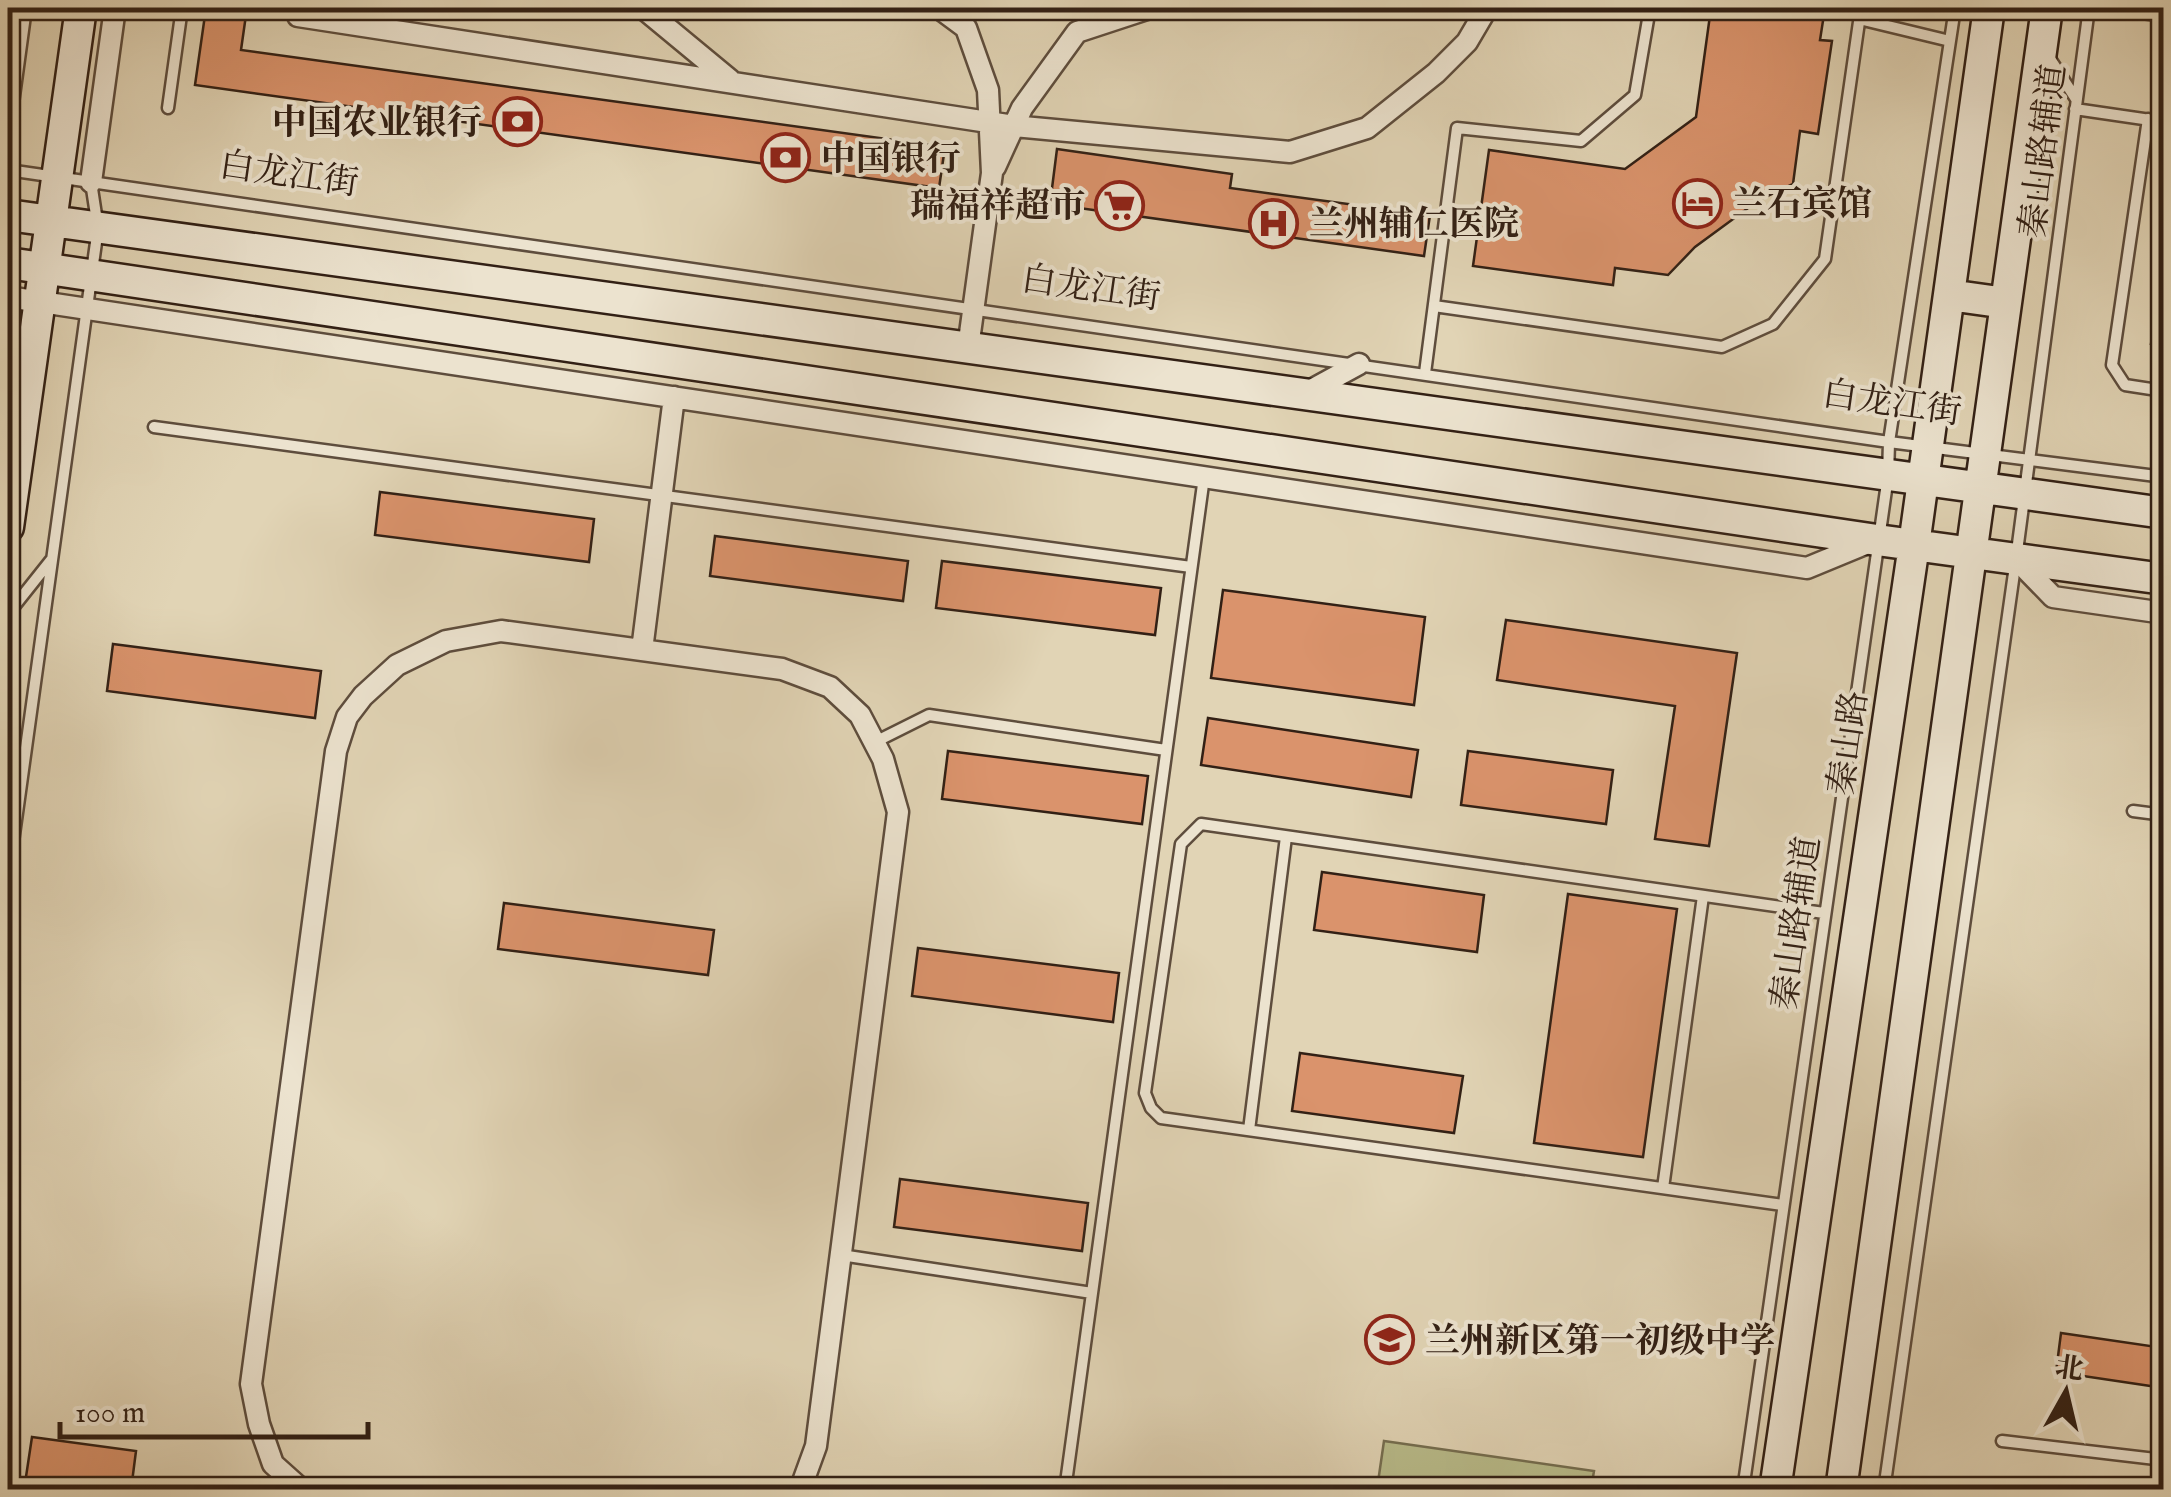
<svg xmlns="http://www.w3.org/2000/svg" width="2171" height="1497" font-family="'IM FELL English','Noto Serif SC',serif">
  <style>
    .green { fill: #b8bb8a; stroke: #756e50; stroke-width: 2.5 }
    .building { fill: #da936c; stroke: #322015; stroke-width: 2.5 }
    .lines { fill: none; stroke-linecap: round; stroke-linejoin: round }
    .lane-casing { stroke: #5e4d3d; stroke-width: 15 }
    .street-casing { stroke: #5e4d3d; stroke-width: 25 }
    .secondary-casing { stroke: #322015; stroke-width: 35 }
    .lane { stroke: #ece3cf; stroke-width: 10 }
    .street { stroke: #ece3cf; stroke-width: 20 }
    .secondary { stroke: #ece3cf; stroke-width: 30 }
    .labels { text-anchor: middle; stroke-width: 8; stroke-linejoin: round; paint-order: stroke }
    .poi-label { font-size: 35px; font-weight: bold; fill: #322015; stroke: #ece3cf; text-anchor: start }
    .street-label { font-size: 35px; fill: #322015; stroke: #ece3cf }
  </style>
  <rect width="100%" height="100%" fill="#e1d4b5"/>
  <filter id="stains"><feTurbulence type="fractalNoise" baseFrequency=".002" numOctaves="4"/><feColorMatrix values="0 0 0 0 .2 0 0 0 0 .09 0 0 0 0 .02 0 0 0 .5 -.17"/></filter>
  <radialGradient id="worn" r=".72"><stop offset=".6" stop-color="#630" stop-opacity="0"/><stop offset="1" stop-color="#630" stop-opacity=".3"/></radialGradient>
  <!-- green -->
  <path class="green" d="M1384,1441L1594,1471L1591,1489H1377Z"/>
  <!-- building -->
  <path class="building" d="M206,8H247L241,50L945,147L939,188L195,85Z
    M1711,8H1825L1820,40L1832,41L1818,134L1800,131L1793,184L1759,200L1695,247L1668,275L1615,268L1613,285L1473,266L1489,150L1625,169L1696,117Z
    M1057,149L1232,174L1230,188L1430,215L1424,256L1050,204Z
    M2164,255V346L2151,344Z
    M380,492L594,519L589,562L375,535Z
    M715,536L908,561L903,601L710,576Z
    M942,561L1161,588L1155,635L936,608Z
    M1223,590L1425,617L1414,705L1211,678Z
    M1506,620L1737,653L1709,846L1655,839L1675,706L1497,680Z
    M113,644L321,671L315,718L107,691Z
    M1208,718L1418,750L1411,797L1201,765Z
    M948,751L1148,776L1142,824L942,799Z
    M1468,751L1613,770L1606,824L1461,805Z
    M1322,872L1484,895L1477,952L1314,930Z
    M1568,894L1677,909L1643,1157L1534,1143Z
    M504,903L714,930L708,975L498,949Z
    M918,948L1119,973L1113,1022L912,996Z
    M1300,1053L1463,1076L1454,1133L1292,1111Z
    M900,1179L1088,1203L1082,1251L894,1227Z
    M2061,1333L2164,1348V1388L2056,1372Z
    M32,1437L136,1451L131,1490H24Z"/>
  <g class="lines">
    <defs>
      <path id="lane" d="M2106,8L2164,16
        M1859,19L1950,41
        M2047,54L2076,99
        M168,108L182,8
        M2075,109L2164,122
        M2148,119L2112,365L2125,385L2164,391
        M8,170L1889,442L2164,477
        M1434,306L1722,347L1773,324L1825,259L1861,8
        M1425,373L1457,128L1581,141L1635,95L1650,8
        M154,427L1191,567
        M8,614L51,560
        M875,742L929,715L1166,750
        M2133,811L2164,815
        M8,878L98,228L91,182
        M1249,1130L1286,837
        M1663,1188L1703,896
        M1783,1205L1161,1118L1151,1108L1145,1093L1181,844L1201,824L1824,913
        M841,1255L1092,1293
        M2002,1441L2164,1460
        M1065,1490L1204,477
        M1743,1490L1888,476L1889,442L1955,8
        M1884,1490L2016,559L2089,8"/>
      <path id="street" d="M643,8L730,80
        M939,8L966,28L988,90L992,173L968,348
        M298,16L1014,126L1290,152L1367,128L1436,73L1467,42L1487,8
        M8,103L21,8
        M995,167L1022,108L1077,32L1150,8
        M91,182L115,8
        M8,297L1807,568L1870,542
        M1304,394L1359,364
        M2016,559L2053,597L2164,613
        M642,650L674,397
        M302,1490L273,1464L259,1424L251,1384L336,751L347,717L363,696L397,665L446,641L501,631L782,669L830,687L860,715L883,759L898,812L816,1446L800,1490"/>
      <path id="secondary" d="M8,215L2164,513
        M8,263L1877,540L2164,579
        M1949,295L2006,303
        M8,527L81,8
        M1775,1490L1914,545L1989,8
        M1841,1490L2047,8"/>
    </defs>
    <!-- lane casing -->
    <use href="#lane" class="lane-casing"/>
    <!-- street casing -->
    <use href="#street" class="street-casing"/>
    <!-- secondary casing -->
    <use href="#secondary" class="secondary-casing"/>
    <!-- lane -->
    <use href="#lane" class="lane"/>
    <!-- street -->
    <use href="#street" class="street"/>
    <!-- secondary -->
    <use href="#secondary" class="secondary"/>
  </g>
  <!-- icons -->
  <defs>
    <symbol id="bank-ring" viewBox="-11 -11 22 22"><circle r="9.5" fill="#ece3cf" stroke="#8f2418" stroke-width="1.5"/><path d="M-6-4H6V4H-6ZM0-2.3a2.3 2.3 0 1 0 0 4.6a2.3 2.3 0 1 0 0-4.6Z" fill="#8f2418"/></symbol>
    <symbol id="hotel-ring" viewBox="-11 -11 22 22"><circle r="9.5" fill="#ece3cf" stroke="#8f2418" stroke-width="1.5"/><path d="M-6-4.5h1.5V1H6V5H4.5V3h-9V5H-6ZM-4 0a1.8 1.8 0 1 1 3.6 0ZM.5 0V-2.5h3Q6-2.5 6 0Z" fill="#8f2418"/></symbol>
    <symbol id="supermarket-ring" viewBox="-11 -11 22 22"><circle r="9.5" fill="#ece3cf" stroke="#8f2418" stroke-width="1.5"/><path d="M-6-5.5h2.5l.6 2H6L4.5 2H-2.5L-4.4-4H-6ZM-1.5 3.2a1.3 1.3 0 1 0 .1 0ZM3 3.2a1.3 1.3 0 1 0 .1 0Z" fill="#8f2418"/></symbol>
    <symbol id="hospital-ring" viewBox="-11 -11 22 22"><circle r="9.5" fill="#ece3cf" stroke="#8f2418" stroke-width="1.5"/><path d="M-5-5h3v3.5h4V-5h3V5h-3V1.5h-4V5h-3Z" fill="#8f2418"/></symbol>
    <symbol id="school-ring" viewBox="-11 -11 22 22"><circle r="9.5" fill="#ece3cf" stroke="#8f2418" stroke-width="1.5"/><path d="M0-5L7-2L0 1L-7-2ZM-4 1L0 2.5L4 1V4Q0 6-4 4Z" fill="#8f2418"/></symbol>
  </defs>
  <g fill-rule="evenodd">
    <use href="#bank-ring" x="490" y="94" width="55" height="55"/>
    <use href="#bank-ring" x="758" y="130" width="55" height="55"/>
    <use href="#hotel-ring" x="1670" y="176" width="55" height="55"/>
    <use href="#supermarket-ring" x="1092" y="178" width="55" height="55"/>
    <use href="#hospital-ring" x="1246" y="196" width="55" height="55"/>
    <use href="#school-ring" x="1362" y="1312" width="55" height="55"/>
  </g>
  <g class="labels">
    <!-- poi labels -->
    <g class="poi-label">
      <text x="482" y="134" text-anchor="end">中国农业银行</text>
      <text x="821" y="170">中国银行</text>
      <text x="1732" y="215">兰石宾馆</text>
      <text x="1085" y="217" text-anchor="end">瑞福祥超市</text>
      <text x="1309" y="235">兰州辅仁医院</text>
      <text x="1425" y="1352">兰州新区第一初级中学</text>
    </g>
    <!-- street labels -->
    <g class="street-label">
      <text transform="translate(2042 151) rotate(-83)" y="12">秦山路辅道</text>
      <text transform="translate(289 173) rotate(8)" y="12">白龙江街</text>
      <text transform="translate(1091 287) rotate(8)" y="12">白龙江街</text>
      <text transform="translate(1892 402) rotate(8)" y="12">白龙江街</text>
      <text transform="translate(1847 743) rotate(-82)" y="12">秦山路</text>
      <text transform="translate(1795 923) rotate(-82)" y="12">秦山路辅道</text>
    </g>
  </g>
  <!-- margin -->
  <rect width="2171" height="1497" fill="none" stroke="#e1d4b5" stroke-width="40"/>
  <rect x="10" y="10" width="2151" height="1477" fill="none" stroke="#322015" stroke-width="5"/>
  <rect x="20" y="20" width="2131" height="1457" fill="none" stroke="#322015" stroke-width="2.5"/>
  <!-- north arrow -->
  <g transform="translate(2066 1392) rotate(8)" stroke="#ece3cf" stroke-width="8" paint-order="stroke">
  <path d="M0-8L18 38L0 25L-18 38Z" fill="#322015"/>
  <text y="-15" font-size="28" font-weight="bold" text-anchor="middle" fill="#322015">北</text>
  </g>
  <!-- scale -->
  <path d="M60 1422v15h308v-15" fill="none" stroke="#322015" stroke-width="5"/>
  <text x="75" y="1422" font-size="30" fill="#322015" stroke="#ece3cf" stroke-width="8" paint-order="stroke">100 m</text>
  <rect width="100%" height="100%" filter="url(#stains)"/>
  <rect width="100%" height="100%" fill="url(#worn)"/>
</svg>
